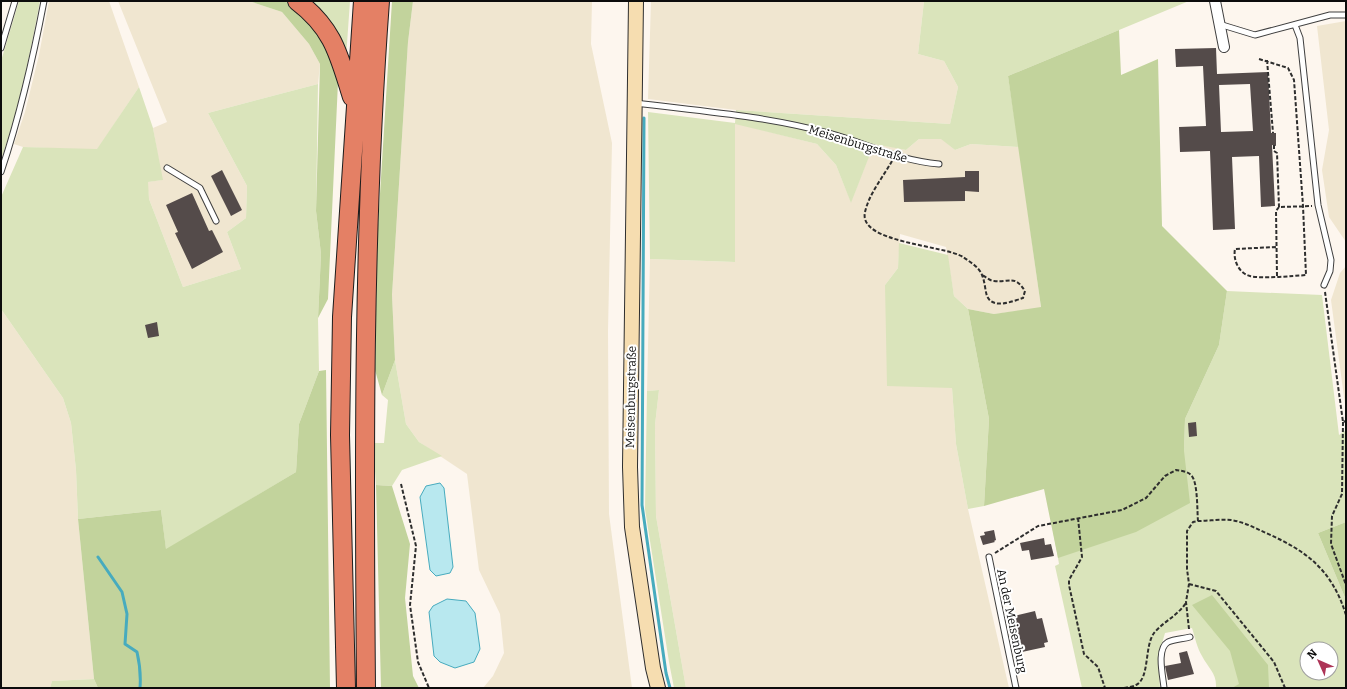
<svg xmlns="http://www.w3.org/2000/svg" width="1347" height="689" font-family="Bitter,serif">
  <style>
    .farmland { fill: #f0e6d0 }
    .green { fill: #dae4bb; fill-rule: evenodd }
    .forest { fill: #c2d39c }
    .water { fill: #b8e8ef; stroke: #47abbe }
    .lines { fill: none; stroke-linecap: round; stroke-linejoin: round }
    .stream { stroke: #47abbe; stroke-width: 3 }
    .building { fill: #544b4a; fill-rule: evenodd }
    .lane-casing { stroke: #3f3f3f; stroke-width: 7 }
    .street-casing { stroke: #3f3f3f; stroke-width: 12 }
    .secondary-casing { stroke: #2e2e2e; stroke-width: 16 }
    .highway-casing { stroke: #1d1d1d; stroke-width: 20 }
    .path { stroke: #2e2e2e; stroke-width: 2; stroke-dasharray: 4 2; stroke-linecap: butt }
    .lane { stroke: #fff; stroke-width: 5 }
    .street { stroke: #fff; stroke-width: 10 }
    .secondary { stroke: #f6ddb0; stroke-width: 14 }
    .highway { stroke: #e48065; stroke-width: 18 }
    .labels { text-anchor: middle; stroke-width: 4; stroke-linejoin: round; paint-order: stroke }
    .street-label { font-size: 12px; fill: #0c0c0c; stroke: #fff }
  </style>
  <rect width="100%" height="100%" fill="#fdf6ee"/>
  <!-- farmland -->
  <path class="farmland" d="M49,1H109L139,87L97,150L23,147L14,144L25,112L39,55Z
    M118,1H249L282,12L309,44L320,64L318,84L208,113L247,186L246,218L227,232L241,269L183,287L149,199L147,182L162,180L153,128L167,122Z
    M413,1H592L591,44L612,143L608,331L609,514L632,688H483L493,676L504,653L500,614L479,570L467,474L419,442L406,424L395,360L392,295L408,42Z
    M651,1H924L918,54L944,61L958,87L950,124L736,110L648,99Z
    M1346,21V242L1329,217L1322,170L1329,130L1317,26Z
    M735,123L817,144L836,165L851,202L874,143L906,150L919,139H942L955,150L971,144L1019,147L1041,308L994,314L968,309L954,296L946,247L900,234L898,268L885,285L952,388L956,444L968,509L1009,688H686L656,516L655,425L659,390L647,391L650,259L735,262Z
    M1346,266V412L1331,300L1340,273Z
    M1,309L63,398L71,423L76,470L78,519L94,679L52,681L50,688H1Z"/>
  <!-- green -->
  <path class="green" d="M19,1H40C30,55 19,108 1,160V61Z
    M309,1H350L346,58Z
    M924,1H1189L1008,76L1019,147L971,144L955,150L941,139H919L906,150L874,144L851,203L836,165L817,144L735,124V262L650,259L648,112L735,123L736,110L950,124L958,87L944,61L918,54Z
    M318,84L316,211L321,254L318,318L319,371L299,424L296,472L166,550L161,510L78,519L76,470L71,423L63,398L1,309V197L23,147L97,149L139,87L153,128L163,180L148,182L149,199L183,287L241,269L227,232L246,218L247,186L208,113Z
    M899,243L948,255L954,296L968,309L989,419L984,506L968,509L956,444L952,388L887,386L885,285L898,268Z
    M1227,291L1322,295L1339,435L1346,430V522L1318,533L1346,600V688H1216C1217,673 1208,668 1202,656C1197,648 1195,637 1192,628L1165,633L1158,657L1160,688H1082L1055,566L1059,564L1058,558L1045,488L1184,451L1185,419L1219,345ZM1307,649H1331V673H1307Z
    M395,360L406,424L419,442L442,456L402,470L392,486L376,485L373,443H384L388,400L382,395Z
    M659,390L655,425L656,516L686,688H674L669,662L645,509L647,391Z
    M94,679L98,688H50L52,681Z"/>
  <!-- forest -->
  <path class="forest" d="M249,1H284L291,4L319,30L334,54L338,82L328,299L318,318L321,254L316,211L320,64L309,44L282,12Z
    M392,1H413L408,42L392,295L395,360L382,395L375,370L377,242Z
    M1119,30L1121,75L1158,59L1162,226L1227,291L1219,345L1185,419L1184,451L1190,503L1136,532L1058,558L1044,489L984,506L989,419L968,309L994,314L1041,307L1008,76Z
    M326,370L330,688H98L94,679L78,519L161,510L166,549L296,472L299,424L319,371Z
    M376,485L392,486L410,544L405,598L413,676L419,688H381Z
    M1346,522V600L1318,533Z
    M1212,595L1268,665L1269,688H1232L1239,684L1230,651L1192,605Z"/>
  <!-- water -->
  <path class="water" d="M440,483L444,488L453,567L450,573L436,576L430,570L420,497L426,486Z
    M447,599L466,601L475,613L480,649L474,662L455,668L440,662L434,656L429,612L433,606Z"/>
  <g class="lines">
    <!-- stream -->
    <path class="stream" d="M644,118L642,505L666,673L670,688
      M98,557L122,592L127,614L125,644L137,652C140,665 141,675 140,688"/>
  </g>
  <!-- building -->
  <path class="building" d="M1216,48L1217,74L1268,72L1271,133H1276V146L1272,145L1275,206L1261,207L1259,156L1232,157L1235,229L1213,230L1210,151L1180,152L1179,127L1206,126L1203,66L1176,67L1175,49ZM1250,84L1253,131L1221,132L1219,85Z
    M222,170L242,210L231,216L211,176Z
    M965,171H979V192L965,191V201L904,202L903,180L965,177Z
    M192,193L209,231L212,230L223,252L192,269L175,233L178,232L166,205Z
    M157,322L159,336L148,338L145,325Z
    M1196,422L1197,436L1189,437L1188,423Z
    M994,530L996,540L994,541L995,542L983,545L980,536L985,535L984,532Z
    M1044,538L1045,545L1051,544L1054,556L1031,560L1029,550L1022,551L1020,543Z
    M1035,611L1037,619L1042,618L1048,642L1044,643L1045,647L1022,652L1014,616Z
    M1187,651L1194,674L1168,680L1165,666L1181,663L1179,653Z"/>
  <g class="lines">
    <defs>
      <path id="lane" d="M1219,24L1255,35L1330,15H1346
        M1295,25L1300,38L1318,205L1331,260L1330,271L1324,285
        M1,48L15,1
        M636,103C700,111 766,116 828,133C866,143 899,161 939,164
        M167,168L200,188L216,221
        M1,172C20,115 33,59 44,1
        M989,557L1016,688
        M1164,688C1163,676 1156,649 1168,642C1175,639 1183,639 1190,637"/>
      <path id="street" d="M1215,1L1224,47"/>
      <path id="secondary" d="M636,1L630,467L632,527L653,668L658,688"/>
      <path id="highway" d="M297,1C334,29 339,56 352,97
        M346,688L340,435L342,317L363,1
        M366,688C364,459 363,229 380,1"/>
    </defs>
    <!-- lane casing -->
    <use href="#lane" class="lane-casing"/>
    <!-- street casing -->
    <use href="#street" class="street-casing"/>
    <!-- secondary casing -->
    <use href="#secondary" class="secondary-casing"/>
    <!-- highway casing -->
    <use href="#highway" class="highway-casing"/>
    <!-- path -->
    <path class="path" d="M1259,59L1288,68L1294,80L1303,206L1306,275C1294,276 1259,279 1250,276C1238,273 1233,259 1235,249L1276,247
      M1267,60L1273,133
      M1274,145V151L1277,153L1279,207
      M892,161C883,177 869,194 865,212C858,243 944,245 963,257C970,262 979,267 982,275C985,282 985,290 987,296C993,310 1013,301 1023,298L1025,291C1014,274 1010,283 994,281C990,281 986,277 982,275
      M1277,276L1276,211L1279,207L1312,206
      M1325,292L1343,422L1346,421
      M1343,422L1342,494L1332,516L1331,544L1346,585
      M401,484L416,546L410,605L418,662L429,688
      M1078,518L1082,557L1069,580V585L1084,654L1098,667L1105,688
      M995,553L1038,526L1122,510L1146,498L1165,476L1176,470C1181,471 1187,471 1191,475C1198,481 1197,511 1198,521
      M1189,584L1216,591L1274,662L1285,688
      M1189,629L1186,602L1189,584L1187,569V531L1193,522L1198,521C1209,521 1220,519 1231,520C1244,522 1255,528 1266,533C1307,551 1332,570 1346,615
      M1124,688C1128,687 1133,687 1136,685C1150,678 1144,647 1154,633C1163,622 1177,616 1186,603"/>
    <!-- lane -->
    <use href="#lane" class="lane"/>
    <!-- street -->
    <use href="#street" class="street"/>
    <!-- secondary -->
    <use href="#secondary" class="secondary"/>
    <!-- highway -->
    <use href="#highway" class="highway"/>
  </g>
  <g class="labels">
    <!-- street labels -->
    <g class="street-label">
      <text transform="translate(858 144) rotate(17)" y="4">Meisenburgstraße</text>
      <text transform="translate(631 397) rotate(-89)" y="4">Meisenburgstraße</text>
      <text transform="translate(1012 621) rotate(78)" y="4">An der Meisenburg</text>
    </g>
  </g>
  <!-- border -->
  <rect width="1347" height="689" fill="none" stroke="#0c0c0c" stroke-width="4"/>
  <!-- north arrow -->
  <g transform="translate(1319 661) rotate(315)"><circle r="19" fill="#ffffff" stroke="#9e9e9e"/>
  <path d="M0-3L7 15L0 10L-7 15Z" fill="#ad3457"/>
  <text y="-6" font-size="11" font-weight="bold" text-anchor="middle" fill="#0c0c0c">N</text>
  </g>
</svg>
